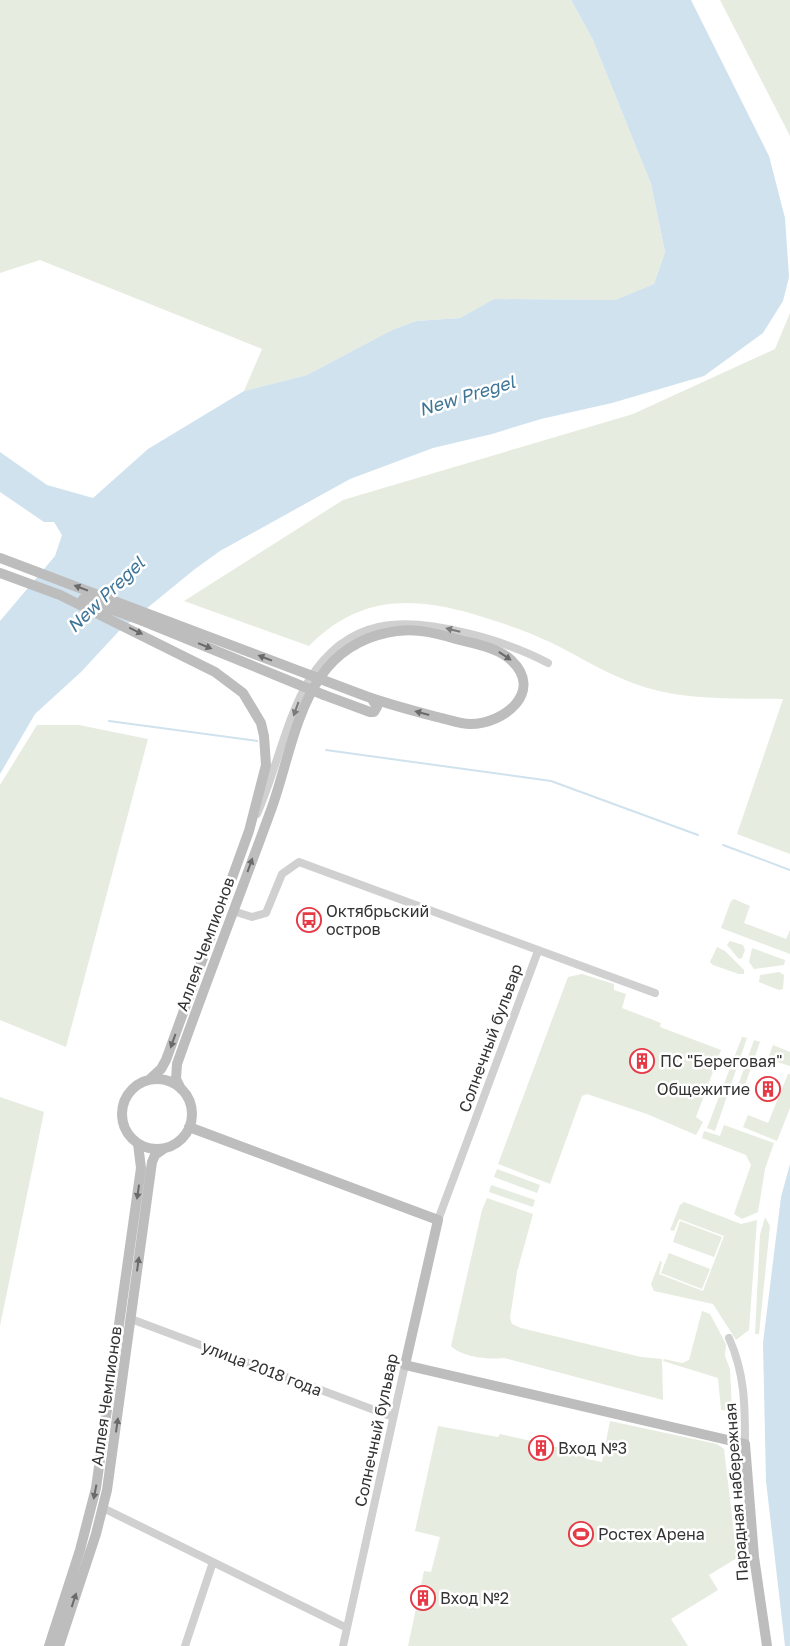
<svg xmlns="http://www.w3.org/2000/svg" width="790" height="1646" font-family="'Golos Text',sans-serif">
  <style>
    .green { fill: #e6ecdf }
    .water { fill: #cfe2ee }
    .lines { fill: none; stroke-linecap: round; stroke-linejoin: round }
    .stream { stroke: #cfe2ee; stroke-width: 2 }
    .street { stroke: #d0d0d0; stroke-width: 8 }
    .secondary { stroke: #bdbdbd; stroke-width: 10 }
    .secondary-bridge { stroke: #bdbdbd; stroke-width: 10 }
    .oneway { fill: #6a6a6a }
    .oneway2 { fill: #7a7a7a }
    .labels { text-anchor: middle; stroke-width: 5; stroke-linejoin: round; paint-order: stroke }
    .poi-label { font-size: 16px; fill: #333; stroke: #fff; text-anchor: start }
    .street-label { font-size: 16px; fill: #333; stroke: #fff }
    .water-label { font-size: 18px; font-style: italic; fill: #3f7597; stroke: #fff }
  </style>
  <rect width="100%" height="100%" fill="#fff"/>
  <!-- green -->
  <path class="green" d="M0,0H571L593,40L651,184L665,252L654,284L615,300L494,299L460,318L416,321L392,330L307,375L244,391L262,349L40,260L0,273Z
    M720,0H790V136Z
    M790,313V854L737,834L783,699C736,698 690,701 644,687C612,677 582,658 552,643C527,631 500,622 473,614C411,596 358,596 309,646L184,601L343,500L633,414L775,349Z
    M37,725H79L148,739L66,1047L0,1020V785Z
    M734,899L750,906L744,923L786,939L790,930V954L721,928L731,901Z
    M730,941L743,945L745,950L742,958L739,959L727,945Z
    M717,947L725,951L744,970V974H739L713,965L710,962Z
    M752,948L785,960L784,965L754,969L749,962Z
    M779,972L784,975L783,989L779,990L759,982L760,975Z
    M582,974L614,984V990L626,994L622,1008L661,1023L660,1027L721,1050L696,1117L703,1122L696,1135L647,1114L587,1094L582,1096L550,1184L498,1164L568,977Z
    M742,1037L747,1038L715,1131L707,1128Z
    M754,1040L760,1042L745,1085L739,1083Z
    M773,1045L790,1052V1066L768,1059Z
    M788,1074H790V1108L777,1141L743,1127L748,1115L768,1123Z
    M0,1097L44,1112L0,1326Z
    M724,1125L774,1143L765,1169L758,1212L742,1219L734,1214L751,1165L746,1155L702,1138L704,1131L720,1136Z
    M497,1169L540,1185L537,1193L494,1177Z
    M491,1185L535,1200L533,1207L489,1192Z
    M487,1198L533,1214L517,1272L510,1318L512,1324L521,1328L641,1357L662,1359L663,1400L504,1358C490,1360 461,1357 451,1346L482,1210Z
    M684,1202L741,1224L757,1220L749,1330L736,1340L713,1304L654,1291L651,1284L660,1261L662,1262L659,1274L703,1291L724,1236L679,1219L674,1231L670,1230L680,1205Z
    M765,1217L770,1226L759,1334H755L760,1235Z
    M680,1221L722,1237L714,1257L673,1242Z
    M669,1253L710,1269L702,1289L661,1273Z
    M702,1311L710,1314L726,1344L725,1356L730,1369L732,1411L721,1410L718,1378L663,1361L664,1359L682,1363L689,1360Z
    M610,1421L717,1444L724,1449L737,1558L709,1575L718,1590L671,1619L688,1646H408L424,1571L431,1572L440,1537L415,1531L438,1426L498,1437L500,1434L587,1454V1459L602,1462Z"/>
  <!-- water -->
  <path class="water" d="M571,0H691L769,156L785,218L789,277L783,301L763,333L704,376L612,403L541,419L492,434L433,448L350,479L220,551L195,569L119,631L81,672L35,714L0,774V621L55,556L62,535L54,522H44L0,492V452L47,485L93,498L148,449L244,391L307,375L392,330L416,321L460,318L494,299L615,300L654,284L665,252L651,184L593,40Z
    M790,1164V1646H785L766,1481L763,1343L781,1197Z"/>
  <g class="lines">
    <!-- stream -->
    <path class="stream" d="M109,721L257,741
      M326,750L551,781L698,835
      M723,845L790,870"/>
    <!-- street -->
    <path class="street" d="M257,814C276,771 286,719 309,680C348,617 403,617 466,633C495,640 522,649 548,663
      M233,911L252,917L266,913L282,874L299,862L655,993
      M438,1220L538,951
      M131,1319L393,1417
      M729,1338C745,1374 745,1405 745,1444
      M103,1508L347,1628
      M185,1646L213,1562
      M343,1646L405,1365"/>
    <!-- secondary -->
    <path class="secondary" d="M0,573L60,595L215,672L243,693L261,723L264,736L266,765L249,831L166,1060L161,1069L149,1080
      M83,599L143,621
      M324,695L370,712H374L377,707L372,699
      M122 1114a35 35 0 1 1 70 0a35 35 0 1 1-70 0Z
      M181,1089L176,1079L177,1064C207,979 240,895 271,810C287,766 294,715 321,676C336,654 360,638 386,633C410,627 433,632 456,639C474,644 497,647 511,660C544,691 505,724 470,724C460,724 450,720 441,718C414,711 386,704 360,694
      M189,1127L438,1220L405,1365L745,1444L754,1557L767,1646
      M49,1646L80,1550L96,1488L141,1168L138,1144
      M59,1646L96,1534L107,1490L152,1162L155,1155L165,1148"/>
    <!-- secondary-bridge -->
    <path class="secondary-bridge" d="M0,558L360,694
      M143,621L324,695"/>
  </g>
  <!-- one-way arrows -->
  <defs><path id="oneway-solid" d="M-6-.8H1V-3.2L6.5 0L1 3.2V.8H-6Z" transform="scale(1.25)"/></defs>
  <g class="oneway">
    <use href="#oneway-solid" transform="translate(81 588) rotate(-159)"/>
    <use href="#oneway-solid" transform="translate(136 631) rotate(26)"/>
    <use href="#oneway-solid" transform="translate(205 646) rotate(22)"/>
    <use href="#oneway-solid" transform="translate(505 656) rotate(34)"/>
    <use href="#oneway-solid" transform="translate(265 658) rotate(-159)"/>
    <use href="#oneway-solid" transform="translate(422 713) rotate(-165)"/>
    <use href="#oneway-solid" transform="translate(250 865) rotate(-70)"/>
    <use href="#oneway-solid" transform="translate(173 1041) rotate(110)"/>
    <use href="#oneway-solid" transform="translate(138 1192) rotate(98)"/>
    <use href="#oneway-solid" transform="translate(138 1264) rotate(-82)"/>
    <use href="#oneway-solid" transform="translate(117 1425) rotate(-82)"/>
    <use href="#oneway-solid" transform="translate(95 1492) rotate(101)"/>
    <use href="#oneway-solid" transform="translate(74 1600) rotate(-72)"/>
  </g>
  <g class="oneway2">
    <use href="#oneway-solid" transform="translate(453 630) rotate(-166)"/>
    <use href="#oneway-solid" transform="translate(296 709) rotate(110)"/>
  </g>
  <!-- icons -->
  <defs>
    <symbol id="bus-ring" viewBox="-11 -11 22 22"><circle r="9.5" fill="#fff" stroke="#e63946" stroke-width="1.5"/><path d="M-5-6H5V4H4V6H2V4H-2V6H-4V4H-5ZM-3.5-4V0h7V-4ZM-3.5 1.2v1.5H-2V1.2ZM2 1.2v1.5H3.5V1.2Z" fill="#e63946"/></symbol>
    <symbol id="building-ring" viewBox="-11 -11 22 22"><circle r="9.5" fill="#fff" stroke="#e63946" stroke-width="1.5"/><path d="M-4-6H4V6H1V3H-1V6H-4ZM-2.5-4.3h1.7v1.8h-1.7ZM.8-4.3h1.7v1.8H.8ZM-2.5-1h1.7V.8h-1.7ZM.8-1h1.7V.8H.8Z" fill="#e63946"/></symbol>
    <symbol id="stadium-ring" viewBox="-11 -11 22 22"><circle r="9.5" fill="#fff" stroke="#e63946" stroke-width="1.5"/><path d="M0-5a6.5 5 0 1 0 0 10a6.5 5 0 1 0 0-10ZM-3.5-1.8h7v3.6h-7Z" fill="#e63946"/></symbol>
  </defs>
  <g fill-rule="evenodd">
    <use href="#bus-ring" x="295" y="906" width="28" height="28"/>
    <use href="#building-ring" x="628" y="1047" width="28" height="28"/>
    <use href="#building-ring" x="754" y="1075" width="28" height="28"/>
    <use href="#building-ring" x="527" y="1434" width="28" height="28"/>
    <use href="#stadium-ring" x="567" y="1520" width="28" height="28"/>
    <use href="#building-ring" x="409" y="1584" width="28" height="28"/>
  </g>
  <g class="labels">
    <!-- poi labels -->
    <g class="poi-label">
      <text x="326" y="917">Октябрьский<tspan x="326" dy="18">остров</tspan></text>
      <text x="660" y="1067">ПС "Береговая"</text>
      <text x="750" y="1095" text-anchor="end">Общежитие</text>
      <text x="558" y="1454">Вход №3</text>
      <text x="598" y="1540">Ростех Арена</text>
      <text x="440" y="1604">Вход №2</text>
    </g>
    <!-- street labels -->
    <g class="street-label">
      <text transform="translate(205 944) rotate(-70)" y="6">Аллея Чемпионов</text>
      <text transform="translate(490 1038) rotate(-70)" y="6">Солнечный бульвар</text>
      <text transform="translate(262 1368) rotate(21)" y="6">улица 2018 года</text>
      <text transform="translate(106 1396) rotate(-82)" y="6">Аллея Чемпионов</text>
      <text transform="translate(376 1430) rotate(-78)" y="6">Солнечный бульвар</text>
      <text transform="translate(736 1492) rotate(-94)" y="6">Парадная набережная</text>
    </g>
    <!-- water labels -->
    <g class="water-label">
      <text transform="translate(467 396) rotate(-17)" y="6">New Pregel</text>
      <text transform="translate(106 595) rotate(-44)" y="6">New Pregel</text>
    </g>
  </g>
</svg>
